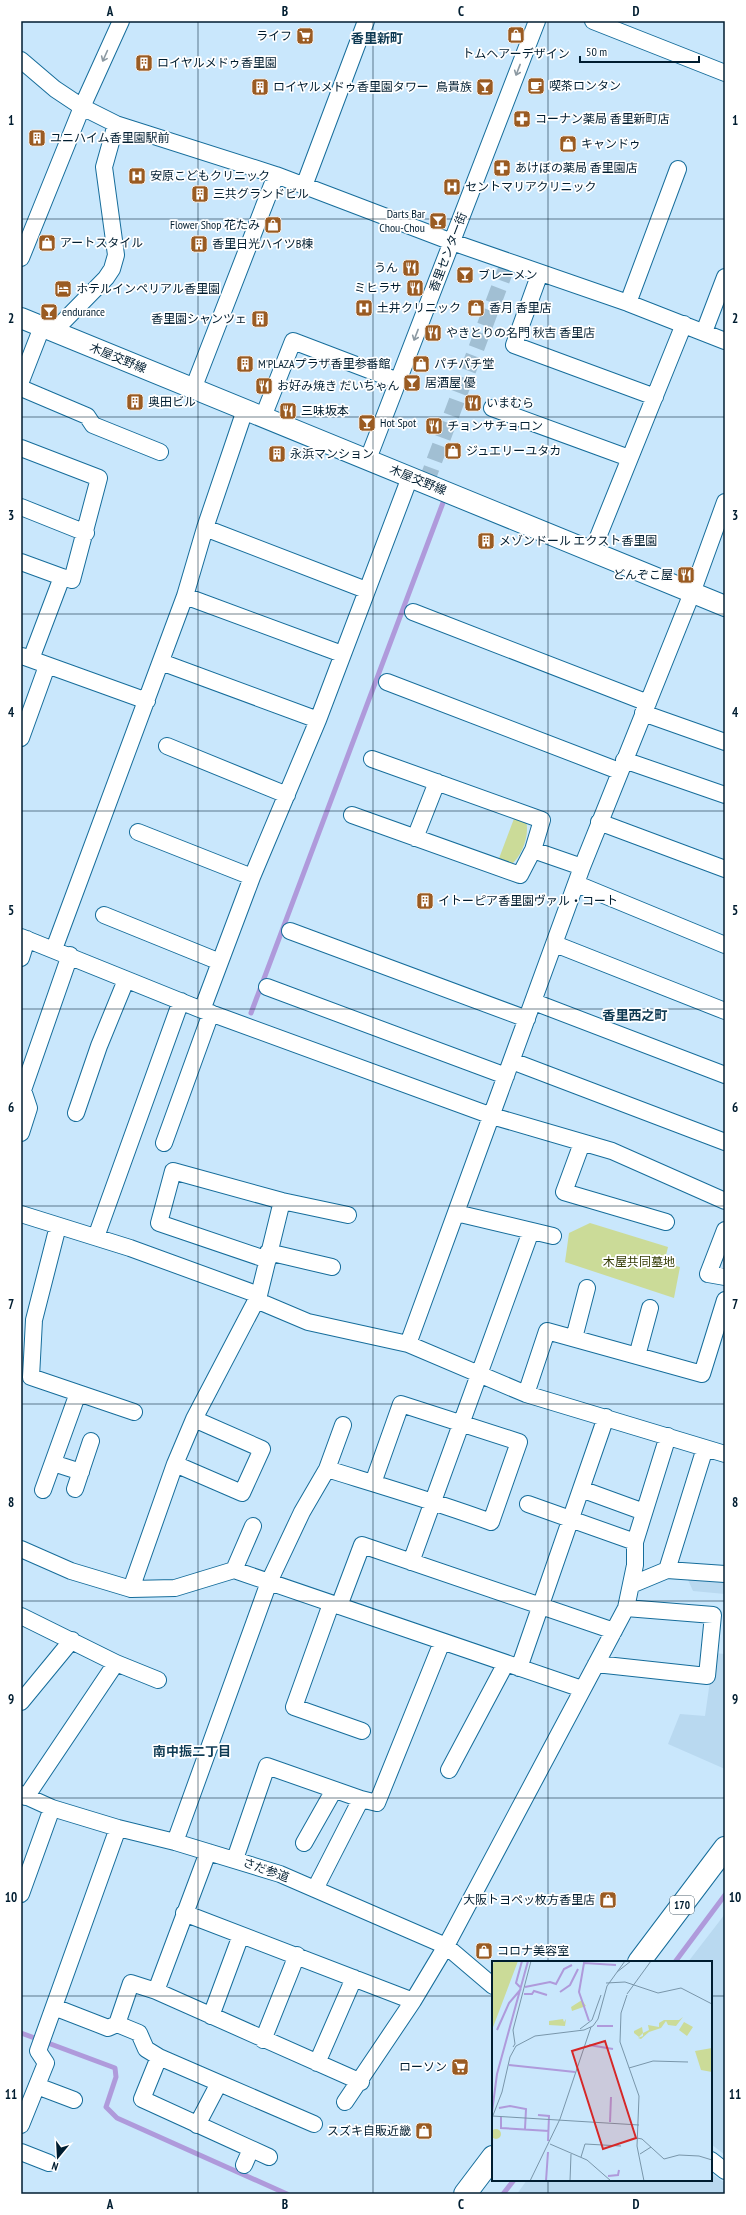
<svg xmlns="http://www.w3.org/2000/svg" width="746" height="2215" font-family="'PT Sans Narrow','Noto Sans JP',sans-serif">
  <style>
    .built { fill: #b9d9f0 }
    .green { fill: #cbdb98 }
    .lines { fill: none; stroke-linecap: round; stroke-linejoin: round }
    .stream { stroke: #af9adb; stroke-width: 5 }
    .minor-tunnel { stroke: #a1bfd3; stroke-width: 16; stroke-dasharray: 16 8; stroke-linecap: butt }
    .minor-casing { stroke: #166d9b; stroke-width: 18 }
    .major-casing { stroke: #166d9b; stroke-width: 22 }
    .highway-casing { stroke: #166d9b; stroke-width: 24 }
    .minor { stroke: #fff; stroke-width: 16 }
    .major { stroke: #fff; stroke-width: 20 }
    .highway { stroke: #fff; stroke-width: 22 }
    .oneway { stroke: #8c99a2 }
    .grid { fill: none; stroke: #001d30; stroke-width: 1; stroke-opacity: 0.55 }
    .labels { text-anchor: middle; stroke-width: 3.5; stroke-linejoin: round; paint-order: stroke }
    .shield { fill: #fff; stroke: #4c616e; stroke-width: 1 }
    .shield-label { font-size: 11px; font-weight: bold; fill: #001d30 }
    .poi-label { font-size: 12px; fill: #001d30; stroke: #fff; text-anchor: start }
    .street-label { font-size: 12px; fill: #001d30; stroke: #fff }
    .park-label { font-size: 12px; fill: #333b04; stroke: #fff }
    .neighbourhood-label { font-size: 13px; font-weight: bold; fill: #0e3a53; stroke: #fff }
    .inset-river { fill: none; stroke: #af9adb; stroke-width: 2 }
    .inset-road { fill: none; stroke: #7996aa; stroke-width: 1 }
    .view { fill: #d62828; fill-opacity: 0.15; stroke: #d62828; stroke-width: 2 }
    .inset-edge { fill: none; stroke: #001d30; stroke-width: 2 }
    .neatline { fill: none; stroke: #001d30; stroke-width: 1.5 }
    .grid-label { font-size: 13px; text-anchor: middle; font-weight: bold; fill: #001d30 }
  </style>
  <rect width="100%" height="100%" fill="#c9e7fc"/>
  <!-- built -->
  <path class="built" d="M685,1573L725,1575V1594L693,1591Z
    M714,1653L725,1654V1769L668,1744L680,1714L705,1716Z
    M725,1914V2155L711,2144V1962H688Z
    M711,2173L725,2183V2194H517L527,2180H711Z"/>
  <!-- green -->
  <path class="green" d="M515,816L526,821C530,835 522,856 511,865L498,861Z
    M590,1223L668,1247L664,1263L680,1267L674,1298L565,1262L569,1233Z"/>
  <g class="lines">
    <!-- stream -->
    <path class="stream" d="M251,1013L444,500
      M675,1962L725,1895
      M21,2033L115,2068L116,2077L106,2107L117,2118L287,2194
      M503,2194L514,2180"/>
    <!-- minor-tunnel -->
    <path class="minor-tunnel" d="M426,483L509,261"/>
    <defs>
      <path id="minor" d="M593,21L725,73
        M21,60L55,89L82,107L121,21
        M304,186L366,21
        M21,258L82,107L116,124L276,175L452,242L628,303L725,341
        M540,273L514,345L655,397
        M628,303L678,169
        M54,331L106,278L112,269L116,255L104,167L116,124
        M704,332L725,277
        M21,381L42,327
        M21,388L87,416L93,425L160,452
        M193,389L276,175
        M492,408L629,458
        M263,417L293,341L398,381
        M21,448L99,478L72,580L62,577L31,659
        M368,459L537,21
        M21,507L86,533
        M205,528L366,590
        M592,552L684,324
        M21,562L62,577
        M185,596L342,654
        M413,612L648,703
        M22,656L147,701
        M161,662L318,720
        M387,682L619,771
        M643,713L725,742
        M21,738L47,666
        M167,746L287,795
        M624,760L725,795
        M352,815L520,875L533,850L542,820L372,759
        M599,822L725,869
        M138,832L252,877
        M415,838L437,782
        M533,850L582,867
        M577,884L725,945
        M104,915L220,962
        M290,931L527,1019
        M21,937L202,1010L492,1116L612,1151L725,1201
        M555,944L725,1011
        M54,949L185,596L205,528L245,410
        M21,958L27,939
        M267,987L506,1076
        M534,1002L725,1075
        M202,1010L252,877L318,720L410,477
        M512,1061L725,1142
        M76,1113L99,1046L126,980
        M21,1133L29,1108L23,1090L70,955
        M164,1143L211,1013
        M582,1143L564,1192L666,1222
        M456,1213L553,1236
        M21,1214L130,1248L259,1295
        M58,1226L34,1320L31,1377L134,1412
        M725,1230L708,1274L725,1277
        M96,1237L181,1001
        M268,1252L332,1267
        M268,1260L159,1223L173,1171L282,1201L348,1215
        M256,1300L308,1322L408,1344L526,1394L725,1454
        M574,1338L587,1288
        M408,1344L582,867L692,593L725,502
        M637,1356L650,1308
        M526,1394L547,1331L702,1374L725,1300
        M53,1463L81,1472
        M175,1464L242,1493L262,1449L194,1419
        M327,1469C382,1486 437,1502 491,1522L519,1442L401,1404L373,1483
        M75,1489L91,1441
        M581,1489L644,1512
        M43,1490L78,1393
        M528,1504L635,1542
        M21,1549L71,1571L131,1589L175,1588L234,1570L582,1689
        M411,1562L531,1231
        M234,1570L253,1526
        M667,1570L705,1448
        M631,1585L667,1570L725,1574
        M131,1589L175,1464L194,1419L259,1295L282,1201
        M331,1604L294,1707L362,1731
        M339,1606L362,1545L614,1631
        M21,1616L116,1663L158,1680
        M596,1664L707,1676L713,1615L626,1608
        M519,1668L606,1417
        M21,1702L72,1640
        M449,1770L506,1663
        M21,1794L52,1808L118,1828L175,1842L280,1874L446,1946L493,1986
        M26,1797L116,1663
        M175,1842L269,1582L302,1512L327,1469L343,1425
        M304,1843L334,1790
        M235,1859L267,1766L361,1799
        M315,1889L361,1799L377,1803L442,1642
        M21,1894L52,1808
        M184,1913L413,2001
        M156,1991L208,1852
        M54,2007L108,2028L117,2024
        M211,2016L241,1935
        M263,2040L297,1955
        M159,2057L219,2083L197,2125
        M317,2063L354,1978
        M219,2083L314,2124
        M37,2086L74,2100
        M345,2102L413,2001L446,1946L626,1608L635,1565V1542L668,1436
        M21,2125L46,2063L38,2051L118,1828
        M21,2152L49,2163
        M269,2157L142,2099L159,2057L146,2049L139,2033L117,2024L131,1983L156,1991L361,2082
        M711,2160L725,2171
        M244,2165L251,2149"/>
      <path id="major" d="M21,318L725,606"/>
      <path id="highway" d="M639,1962L725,1848
        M465,2194L493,2157"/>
    </defs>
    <!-- minor casing -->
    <use href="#minor" class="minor-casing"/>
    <!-- major casing -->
    <use href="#major" class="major-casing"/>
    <!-- highway casing -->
    <use href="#highway" class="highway-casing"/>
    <!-- minor -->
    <use href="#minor" class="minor"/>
    <!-- major -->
    <use href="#major" class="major"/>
    <!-- highway -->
    <use href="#highway" class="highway"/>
  </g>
  <!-- one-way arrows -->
  <defs><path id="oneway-shaft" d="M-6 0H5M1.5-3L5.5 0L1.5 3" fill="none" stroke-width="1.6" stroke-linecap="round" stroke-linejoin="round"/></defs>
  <g class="oneway">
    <use href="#oneway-shaft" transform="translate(105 56) rotate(114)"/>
    <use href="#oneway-shaft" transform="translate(518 70) rotate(111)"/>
    <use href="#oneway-shaft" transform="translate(416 335) rotate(111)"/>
  </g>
  <!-- grid -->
  <path class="grid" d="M198,21V2194M373,21V2194M548,21V1962M21,219H725M21,417H725M21,614H725M21,811H725M21,1009H725M21,1206H725M21,1404H725M21,1601H725M21,1798H725M21,1996H493M711,1996H725M548,2180V2194"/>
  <!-- icons -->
  <defs>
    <symbol id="shop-square" viewBox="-11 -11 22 22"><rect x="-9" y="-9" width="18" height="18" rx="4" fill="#9a5b22" stroke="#fff"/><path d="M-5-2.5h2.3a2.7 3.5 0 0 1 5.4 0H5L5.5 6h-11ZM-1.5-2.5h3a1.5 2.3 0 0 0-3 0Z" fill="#fff"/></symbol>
    <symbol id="supermarket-square" viewBox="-11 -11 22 22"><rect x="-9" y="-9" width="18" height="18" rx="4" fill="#9a5b22" stroke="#fff"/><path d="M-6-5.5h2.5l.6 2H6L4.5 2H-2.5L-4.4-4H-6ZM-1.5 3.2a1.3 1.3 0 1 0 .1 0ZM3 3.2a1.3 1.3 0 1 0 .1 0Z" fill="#fff"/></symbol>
    <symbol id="building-square" viewBox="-11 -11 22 22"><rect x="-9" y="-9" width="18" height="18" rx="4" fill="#9a5b22" stroke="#fff"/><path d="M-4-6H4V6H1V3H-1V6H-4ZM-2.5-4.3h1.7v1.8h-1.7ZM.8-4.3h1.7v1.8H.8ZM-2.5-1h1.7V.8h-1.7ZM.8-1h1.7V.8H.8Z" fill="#fff"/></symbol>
    <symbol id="cafe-square" viewBox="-11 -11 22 22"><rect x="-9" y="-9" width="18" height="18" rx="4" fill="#9a5b22" stroke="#fff"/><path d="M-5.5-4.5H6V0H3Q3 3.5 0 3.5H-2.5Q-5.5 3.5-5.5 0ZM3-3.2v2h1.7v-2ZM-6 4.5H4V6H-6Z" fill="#fff"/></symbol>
    <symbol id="bar-square" viewBox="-11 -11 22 22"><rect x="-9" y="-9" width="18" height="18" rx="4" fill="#9a5b22" stroke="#fff"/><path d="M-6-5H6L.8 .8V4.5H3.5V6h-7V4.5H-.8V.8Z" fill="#fff"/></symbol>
    <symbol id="pharmacy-square" viewBox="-11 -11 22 22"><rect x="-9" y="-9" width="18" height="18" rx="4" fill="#9a5b22" stroke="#fff"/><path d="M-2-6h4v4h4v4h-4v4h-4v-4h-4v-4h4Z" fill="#fff"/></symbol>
    <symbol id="hospital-square" viewBox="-11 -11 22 22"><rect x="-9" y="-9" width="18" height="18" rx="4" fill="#9a5b22" stroke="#fff"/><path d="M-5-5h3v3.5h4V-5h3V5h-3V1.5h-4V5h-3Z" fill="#fff"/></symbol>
    <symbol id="restaurant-square" viewBox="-11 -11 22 22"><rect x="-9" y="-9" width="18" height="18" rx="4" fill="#9a5b22" stroke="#fff"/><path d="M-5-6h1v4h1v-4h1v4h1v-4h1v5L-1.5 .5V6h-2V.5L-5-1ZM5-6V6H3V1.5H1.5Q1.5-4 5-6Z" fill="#fff"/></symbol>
    <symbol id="hotel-square" viewBox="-11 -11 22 22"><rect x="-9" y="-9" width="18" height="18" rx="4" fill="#9a5b22" stroke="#fff"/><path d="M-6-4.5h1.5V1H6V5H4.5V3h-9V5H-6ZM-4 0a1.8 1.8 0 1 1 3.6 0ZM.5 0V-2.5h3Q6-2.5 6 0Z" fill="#fff"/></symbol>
  </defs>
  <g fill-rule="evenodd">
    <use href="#shop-square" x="506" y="25" width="20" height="20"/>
    <use href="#supermarket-square" x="295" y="26" width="20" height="20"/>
    <use href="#building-square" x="134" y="53" width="20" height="20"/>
    <use href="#cafe-square" x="526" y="76" width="20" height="20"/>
    <use href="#building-square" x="250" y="77" width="20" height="20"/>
    <use href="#bar-square" x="475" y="77" width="20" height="20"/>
    <use href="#pharmacy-square" x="512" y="109" width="20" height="20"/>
    <use href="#building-square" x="27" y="128" width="20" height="20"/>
    <use href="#shop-square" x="558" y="134" width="20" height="20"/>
    <use href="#pharmacy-square" x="492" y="158" width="20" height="20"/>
    <use href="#hospital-square" x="127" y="166" width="20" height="20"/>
    <use href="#hospital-square" x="442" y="177" width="20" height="20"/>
    <use href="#building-square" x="190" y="184" width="20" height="20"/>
    <use href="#bar-square" x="428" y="211" width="20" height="20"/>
    <use href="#shop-square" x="263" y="215" width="20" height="20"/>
    <use href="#shop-square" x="37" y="233" width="20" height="20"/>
    <use href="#building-square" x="189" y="234" width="20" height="20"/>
    <use href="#restaurant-square" x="401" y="258" width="20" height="20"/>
    <use href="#bar-square" x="455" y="265" width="20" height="20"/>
    <use href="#restaurant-square" x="405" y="278" width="20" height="20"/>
    <use href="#hotel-square" x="53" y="279" width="20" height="20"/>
    <use href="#hospital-square" x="354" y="298" width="20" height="20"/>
    <use href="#shop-square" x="466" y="298" width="20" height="20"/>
    <use href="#bar-square" x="39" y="302" width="20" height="20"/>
    <use href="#building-square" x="250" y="309" width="20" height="20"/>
    <use href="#restaurant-square" x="423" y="323" width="20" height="20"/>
    <use href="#building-square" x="235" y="354" width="20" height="20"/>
    <use href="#shop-square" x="411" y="354" width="20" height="20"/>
    <use href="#bar-square" x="402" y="373" width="20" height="20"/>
    <use href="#restaurant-square" x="254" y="376" width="20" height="20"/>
    <use href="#building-square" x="125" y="392" width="20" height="20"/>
    <use href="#restaurant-square" x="463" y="393" width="20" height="20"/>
    <use href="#restaurant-square" x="278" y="401" width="20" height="20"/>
    <use href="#bar-square" x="357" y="413" width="20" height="20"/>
    <use href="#restaurant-square" x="424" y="416" width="20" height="20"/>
    <use href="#shop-square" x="443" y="441" width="20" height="20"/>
    <use href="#building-square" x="267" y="444" width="20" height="20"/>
    <use href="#building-square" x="476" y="531" width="20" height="20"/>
    <use href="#restaurant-square" x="676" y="565" width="20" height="20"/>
    <use href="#building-square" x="415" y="891" width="20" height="20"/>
    <use href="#shop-square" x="598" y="1890" width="20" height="20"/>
    <use href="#shop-square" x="474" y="1941" width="20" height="20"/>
    <use href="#supermarket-square" x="450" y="2057" width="20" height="20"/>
    <use href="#shop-square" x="414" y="2121" width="20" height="20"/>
  </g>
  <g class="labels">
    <!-- shield labels -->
    <rect class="shield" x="670" y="1896" width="24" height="18" rx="3"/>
    <g class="shield-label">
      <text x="682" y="1909">170</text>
    </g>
    <!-- poi labels -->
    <g class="poi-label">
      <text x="292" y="40" text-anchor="end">ライフ</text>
      <text x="516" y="58" text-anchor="middle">トムヘアーデザイン</text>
      <text x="157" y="67">ロイヤルメドゥ香里園</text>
      <text x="549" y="90">喫茶ロンタン</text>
      <text x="273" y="91">ロイヤルメドゥ香里園タワー</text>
      <text x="472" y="91" text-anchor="end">鳥貴族</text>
      <text x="535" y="123">コーナン薬局 香里新町店</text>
      <text x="50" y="142">ユニハイム香里園駅前</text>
      <text x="581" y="148">キャンドゥ</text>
      <text x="515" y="172">あけぼの薬局 香里園店</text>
      <text x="150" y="180">安原こどもクリニック</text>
      <text x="465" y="191">セントマリアクリニック</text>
      <text x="213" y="198">三共グランドビル</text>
      <text x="425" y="218" text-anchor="end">Darts Bar<tspan x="425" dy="14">Chou-Chou</tspan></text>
      <text x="260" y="229" text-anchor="end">Flower Shop 花たみ</text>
      <text x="60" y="247">アートスタイル</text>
      <text x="212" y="248">香里日光ハイツB棟</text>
      <text x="398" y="272" text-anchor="end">うん</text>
      <text x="478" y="279">ブレーメン</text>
      <text x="402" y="292" text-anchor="end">ミヒラサ</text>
      <text x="76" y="293">ホテルインペリアル香里園</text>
      <text x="377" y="312">土井クリニック</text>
      <text x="489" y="312">香月 香里店</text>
      <text x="62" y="316">endurance</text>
      <text x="247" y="323" text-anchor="end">香里園シャンツェ</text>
      <text x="446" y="337">やきとりの名門 秋吉 香里店</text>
      <text x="258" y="368">M'PLAZAプラザ香里参番館</text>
      <text x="434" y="368">パチパチ堂</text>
      <text x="425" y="387">居酒屋 優</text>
      <text x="277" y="390">お好み焼き だいちゃん</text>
      <text x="148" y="406">奥田ビル</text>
      <text x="486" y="407">いまむら</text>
      <text x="301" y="415">三味坂本</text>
      <text x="380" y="427">Hot Spot</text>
      <text x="447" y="430">チョンサチョロン</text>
      <text x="466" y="455">ジュエリーユタカ</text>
      <text x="290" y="458">永浜マンション</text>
      <text x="499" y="545">メゾンドール エクスト香里園</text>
      <text x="673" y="579" text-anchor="end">どんぞこ屋</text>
      <text x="438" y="905">イトーピア香里園ヴァル・コート</text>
      <text x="595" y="1904" text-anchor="end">大阪トヨペッ枚方香里店</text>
      <text x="497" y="1955">コロナ美容室</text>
      <text x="447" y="2071" text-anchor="end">ローソン</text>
      <text x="411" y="2135" text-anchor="end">スズキ自販近畿</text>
    </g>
    <!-- street labels -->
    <g class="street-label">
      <text transform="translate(448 252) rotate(-69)" y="4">香里センター街</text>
      <text transform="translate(118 358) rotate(22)" y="4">木屋交野線</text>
      <text transform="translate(418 480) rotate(22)" y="4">木屋交野線</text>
      <text transform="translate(266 1870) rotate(20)" y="4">さだ参道</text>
    </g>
    <!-- park labels -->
    <g class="park-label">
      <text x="639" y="1266">木屋共同墓地</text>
    </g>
    <!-- neighbourhood labels -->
    <g class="neighbourhood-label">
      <text x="377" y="43">香里新町</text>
      <text x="635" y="1020">香里西之町</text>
      <text x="192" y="1756">南中振二丁目</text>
    </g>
  </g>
  <!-- overview -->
  <g transform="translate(492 1961)">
    <rect width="220" height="220" fill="#c9e7fc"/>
    <path d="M2,0H26L0,69V7ZM90,39L94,45L80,50L79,46ZM191,56L184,65L176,64L174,60L169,67L157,71L149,78L146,77L151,75V72L147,76L142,72V70L150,66L151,72L157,69L156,64L167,66V62L172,59H187ZM71,58L72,61L74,58L73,65L57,64V60ZM192,61L201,66L195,75L187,69ZM220,87V111L209,109L203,90ZM-1 173a5 5 0 1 1 10 0a5 5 0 1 1-10 0Z" fill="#cbdb98"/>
    <path class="inset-river" d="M28,26L24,22L30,0M33,26L58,21L64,23L72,8L80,4M68,31L78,24L86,8M32,33H40L42,30L55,34M97,60L87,31L92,2L124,4M105,65H121M5,69L17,42L29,28M97,84L121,88M17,104L83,111M7,147L18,145L34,148L33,168M0,151L5,113L36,0M46,154L57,155L56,180M9,156V167L57,170M118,161L119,136M116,215L126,214L127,209M54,220L56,191"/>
    <path class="inset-road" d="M125,11L139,0M114,22L133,21L166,32L189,27L220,43M135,33L159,0M135,34L129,52L128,81L147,135L145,185L152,220M88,68L100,59L109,34M21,86L23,83L21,69L39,0M137,107L161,100L196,101M0,155L147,164M0,157L10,131L18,96L24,85L43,75L92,69L101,65L106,58L115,25L133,0M145,177L150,178L172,198L187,194L207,195L220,199M58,183L95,199L119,220M148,193L159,186M89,196L93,183L129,185M38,220L68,158L99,66M78,220L79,193"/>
    <path class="view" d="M113,80L144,177L111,188L80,90Z"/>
    <rect width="220" height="220" class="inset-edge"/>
  </g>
  <!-- border -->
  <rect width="746" height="2215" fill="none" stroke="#ffffff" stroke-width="44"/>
  <!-- north arrow -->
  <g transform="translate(58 2157) rotate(198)" stroke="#ffffff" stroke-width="3" paint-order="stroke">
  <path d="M0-3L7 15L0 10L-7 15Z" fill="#001d30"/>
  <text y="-6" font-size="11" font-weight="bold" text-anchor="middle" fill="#001d30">N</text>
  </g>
  <!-- scale -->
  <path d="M580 56v6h119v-6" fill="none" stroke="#001d30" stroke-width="2"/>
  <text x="586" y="56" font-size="12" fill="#001d30" stroke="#ffffff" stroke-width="3" paint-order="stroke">50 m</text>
  <rect x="22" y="22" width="702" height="2171" class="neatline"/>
  <g class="grid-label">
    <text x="110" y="16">A</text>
    <text x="285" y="16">B</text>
    <text x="461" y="16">C</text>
    <text x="636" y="16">D</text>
    <text x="11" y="125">1</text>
    <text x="735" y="125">1</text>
    <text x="11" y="323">2</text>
    <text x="735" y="323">2</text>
    <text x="11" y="520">3</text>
    <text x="735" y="520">3</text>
    <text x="11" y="717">4</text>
    <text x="735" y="717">4</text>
    <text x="11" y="915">5</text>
    <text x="735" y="915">5</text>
    <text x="11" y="1112">6</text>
    <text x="735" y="1112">6</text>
    <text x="11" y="1309">7</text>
    <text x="735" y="1309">7</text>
    <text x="11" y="1507">8</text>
    <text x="735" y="1507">8</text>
    <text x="11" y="1704">9</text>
    <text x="735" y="1704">9</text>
    <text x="11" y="1902">10</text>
    <text x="735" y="1902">10</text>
    <text x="11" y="2099">11</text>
    <text x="735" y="2099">11</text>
    <text x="110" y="2209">A</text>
    <text x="285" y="2209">B</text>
    <text x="461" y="2209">C</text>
    <text x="636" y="2209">D</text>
  </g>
</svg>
